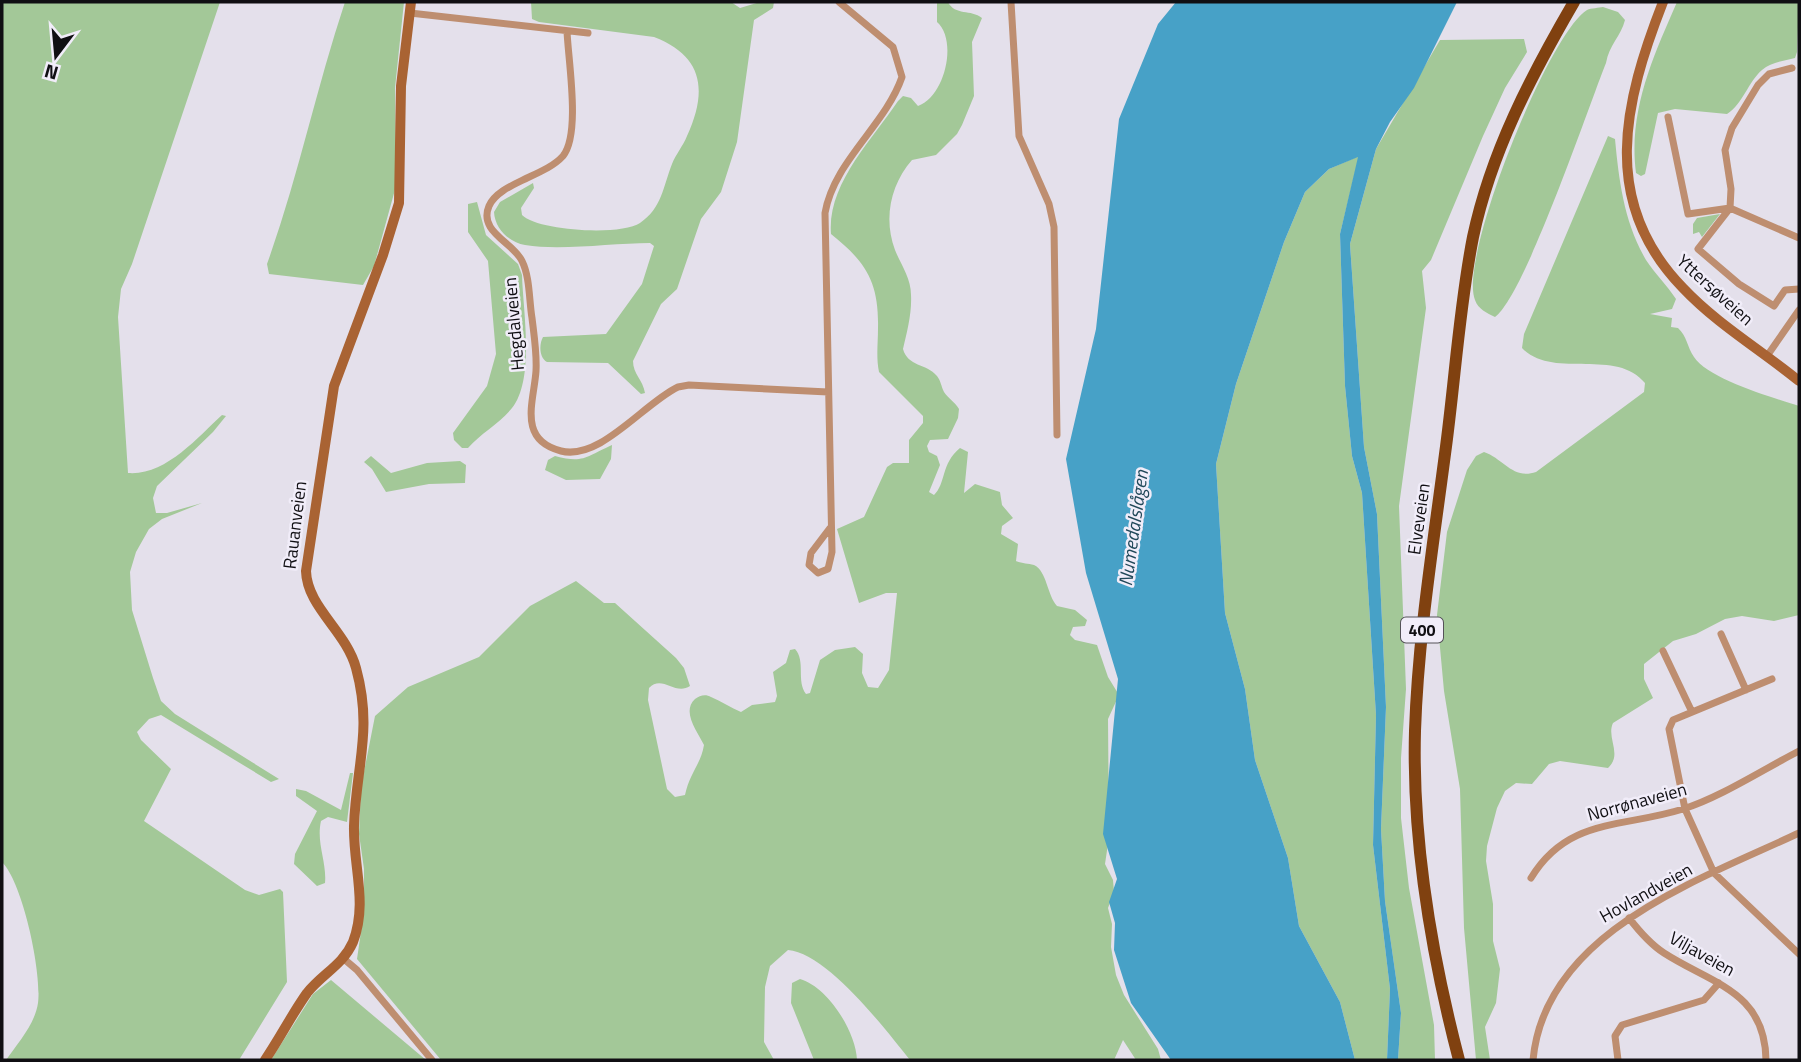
<svg xmlns="http://www.w3.org/2000/svg" width="1801" height="1062" font-family="'Titillium Web',sans-serif">
  <style>
    .green { fill: #a3c898 }
    .water { fill: #47a1c7 }
    .lines { fill: none; stroke-linecap: round; stroke-linejoin: round }
    .minor { stroke: #be8e70; stroke-width: 7 }
    .secondary { stroke: #a96333; stroke-width: 10 }
    .trunk { stroke: #804110; stroke-width: 12 }
    .labels { text-anchor: middle; stroke-width: 5; stroke-linejoin: round; paint-order: stroke }
    .shield { fill: #f1edf9; stroke: #545258; stroke-width: 2 }
    .shield-label { font-size: 16px; font-weight: bold; fill: #100f13 }
    .street-label { font-size: 18px; fill: #100f13; stroke: #f1edf9 }
    .water-label { font-size: 19px; font-style: italic; fill: #214859; stroke: #f1edf9 }
  </style>
  <rect width="100%" height="100%" fill="#e4e0eb"/>
  <!-- green -->
  <path class="green" d="M2,2H220L132,264L121,289L118,317L128,473C165,476 197,438 222,415L226,416L213,432L157,486L153,498L156,513H167L202,503L162,519L149,529L136,552L130,572L132,610L153,678L161,701L175,714L279,779L271,782L161,715L149,719L137,732L141,740L171,769L144,821L245,890L259,895L280,889L283,892L287,982L239,1060H6C18,1043 35,1024 38,1003C42,973 23,883 2,862Z
    M345,2H404L395,88L396,186L374,266L363,285L269,274L267,264C298,178 316,89 345,2Z
    M531,2H731L740,8L760,2H774L773,8L754,20L737,142L721,192L701,219L677,289L661,304L633,361C633,374 643,380 645,393L641,394L608,363L547,362C539,358 539,344 543,337L606,334L642,284L654,246L650,243C613,243 560,251 525,245C509,242 495,229 494,212L500,202L533,183L534,188L521,208L522,215C538,231 621,236 640,223C662,208 663,187 672,164C676,154 683,146 687,136C708,90 703,56 654,37L539,22L532,19Z
    M937,2H948C955,16 971,9 982,18L972,42L974,96L962,125L957,134L936,155L912,160C891,184 883,218 895,250C901,265 911,278 911,295C912,313 907,332 903,349C908,367 926,363 937,376C941,381 941,386 944,392C948,398 955,402 959,409L958,418L948,439L930,440L927,446L929,452L937,456L940,465L929,492L934,495C946,484 941,463 960,448L968,452L964,493L975,484L1000,492L1002,505L1013,518L1002,526L1001,534L1018,544L1016,561C1023,564 1028,563 1034,565C1047,571 1047,595 1057,606L1075,610L1087,620L1085,626L1073,627L1070,635L1075,640L1097,645L1108,677L1119,695L1108,719L1109,837L1105,864L1113,880L1114,892L1108,908L1112,924L1111,947L1116,975L1124,995L1158,1049L1161,1060H1136L1123,1040L1114,1060H910C886,1030 827,953 788,950L770,966L765,987L764,1042L774,1060H441L357,959L364,911V869L359,834L361,787L375,716L408,687L479,657L530,606L576,581L604,603H615L676,658L684,668L690,686C675,696 662,674 649,688L648,700L667,789L675,797L685,795C690,772 701,764 704,745C698,732 681,712 695,699C700,695 706,694 711,697C721,701 731,708 741,712L752,705L775,702L777,696L773,672L786,663L790,650L795,649C806,661 796,681 806,694L810,693L820,660L835,650L855,647L863,654L862,673L868,687L878,688L889,670L897,593H886L859,603L837,529L864,517L887,467L893,463H909V440L923,423V416L879,372C876,357 878,344 878,328C879,282 866,262 831,234C827,184 872,140 898,101L903,96L911,98L918,106C945,97 958,40 937,22Z
    M1677,2H1799L1797,52L1795,58C1784,61 1771,62 1762,70C1748,82 1743,104 1727,114L1675,109L1658,113L1645,174L1641,176L1636,173C1628,111 1653,57 1677,2Z
    M1603,7L1618,12L1625,20C1621,36 1609,45 1606,63C1588,108 1525,295 1495,317C1487,313 1478,309 1475,300C1458,259 1548,34 1587,10C1591,8 1599,8 1603,7Z
    M1524,39L1527,52L1505,88L1483,136L1431,260L1422,271L1426,308L1399,506L1406,689L1401,758V818L1409,888L1434,1025L1435,1060H1398L1401,1013L1385,901L1381,829L1386,707L1377,514L1364,447L1350,244L1376,149L1440,40Z
    M1608,136L1615,139C1619,181 1624,222 1646,260C1655,274 1667,285 1676,299L1672,309L1650,314L1672,318L1671,327L1678,328C1687,336 1687,347 1694,357C1708,379 1774,398 1799,406V615L1774,621L1742,616L1725,619L1696,634L1673,641L1644,664V679L1653,698L1613,723C1606,738 1623,754 1608,768L1560,761L1549,764L1532,784L1516,783L1505,791L1497,808L1487,846L1486,861L1493,904V941L1500,969L1496,1003L1485,1027L1490,1060H1476L1464,928L1460,789L1444,691L1437,615L1447,532L1467,470L1476,456L1484,452C1504,459 1513,480 1536,472L1644,392L1645,383C1616,347 1553,380 1522,348L1524,334Z
    M1359,156L1340,234L1345,386L1352,456L1362,493L1376,715L1373,845L1390,989L1387,1060H1355L1340,1002L1299,926L1288,858L1255,760L1245,689L1225,613L1216,464L1236,384L1284,242L1305,192L1329,169Z
    M477,202L486,235L518,264L522,275C523,311 535,379 512,408C500,423 481,433 468,448H462L454,440L453,433L487,386L496,354L488,261L468,232V204Z
    M1720,214L1702,237L1699,232L1693,234V224L1697,218Z
    M612,445L611,459L600,479L566,480L545,470L548,460L555,456C584,464 587,456 612,445Z
    M371,456L391,473L427,463L460,461L466,465L465,483L429,484L386,492L372,469L364,462Z
    M350,773H353L347,822L328,817L321,821C316,843 327,862 325,883L317,886L294,864L295,854L317,811L296,796V789L306,791L341,810Z
    M800,979C828,987 856,1032 857,1060H814L791,1003L792,983Z
    M331,980L426,1060H271L313,994Z"/>
  <!-- water -->
  <path class="water" d="M1176,2H1457L1414,88L1390,122L1376,149L1350,244L1364,447L1377,514L1386,707L1381,829L1385,901L1401,1013L1398,1060H1387L1390,989L1373,845L1376,715L1362,493L1352,456L1345,386L1340,234L1358,157L1329,169L1305,192L1284,242L1236,384L1216,464L1225,613L1245,689L1255,760L1288,858L1299,926L1340,1002L1355,1060H1171L1131,1003L1114,950L1115,923L1109,902L1117,879L1103,834L1118,679L1086,573L1066,459L1096,329L1119,119L1158,24Z"/>
  <g class="lines">
    <!-- minor -->
    <path class="minor" d="M1011,2L1019,136L1049,204L1054,227L1057,435
      M410,13L588,33
      M567,31C568,59 581,134 563,156C554,166 540,172 527,178C515,184 495,192 489,206C478,232 513,242 522,261C530,277 529,300 532,318C534,335 537,353 536,371C534,401 517,440 561,451C600,461 644,403 678,387L689,385L828,392
      M1792,68L1769,74L1758,85L1732,128L1725,150L1731,189L1730,208L1698,249L1739,284L1774,306L1785,290L1799,289
      M1668,117L1688,214L1730,208L1799,238
      M1767,356L1799,310
      M830,528L811,553L809,565L818,573L828,569L832,552L825,213C834,161 885,126 902,77L893,47L839,2
      M1721,634L1746,690
      M1663,651L1692,712
      M1772,679L1673,720L1669,729L1685,809L1714,873L1799,954
      M1531,878C1568,817 1623,828 1683,809C1719,798 1764,769 1799,751
      M1629,918C1639,931 1650,944 1664,953C1712,984 1765,991 1766,1060
      M344,959L357,970L432,1060
      M1533,1060C1545,932 1699,880 1799,833
      M1618,1060L1615,1036L1622,1025L1704,1000L1719,983"/>
    <!-- secondary -->
    <path class="secondary" d="M1663,2C1624,102 1599,202 1683,288C1717,324 1761,350 1799,381
      M265,1060C280,1038 292,1014 307,993C322,974 343,965 353,942C368,903 353,866 354,826C356,766 373,730 356,668C346,631 307,607 306,571L334,386L383,255L399,203L401,86L411,2"/>
    <!-- trunk -->
    <path class="trunk" d="M1459,1060C1431,953 1412,842 1415,731C1418,638 1433,546 1445,454C1455,381 1459,308 1473,237C1491,152 1531,76 1574,2"/>
  </g>
  <g class="labels">
    <!-- shield labels -->
    <rect class="shield" x="1401" y="617.5" width="42" height="25" rx="5"/>
    <g class="shield-label">
      <text x="1422" y="636">400</text>
    </g>
    <!-- street labels -->
    <g class="street-label">
      <text transform="translate(1715 290) rotate(42)" y="6">Yttersøveien</text>
      <text transform="translate(514 324) rotate(-95)" y="6">Hegdalveien</text>
      <text transform="translate(1419 519) rotate(-82)" y="6">Elveveien</text>
      <text transform="translate(295 525) rotate(-83)" y="6">Rauanveien</text>
      <text transform="translate(1637 802) rotate(-15)" y="6">Norrønaveien</text>
      <text transform="translate(1646 893) rotate(-29)" y="6">Hovlandveien</text>
      <text transform="translate(1702 954) rotate(29)" y="6">Viljaveien</text>
    </g>
    <!-- water labels -->
    <g class="water-label">
      <text transform="translate(1133 528) rotate(-82)" y="7">Numedalslågen</text>
    </g>
  </g>
  <!-- border -->
  <rect width="1801" height="1062" fill="none" stroke="#100f13" stroke-width="7"/>
  <!-- north arrow -->
  <g transform="translate(56 56) rotate(196)" stroke="#f1edf9" stroke-width="5" paint-order="stroke">
  <path d="M0-5L12 26L0 18L-12 26Z" fill="#100f13"/>
  <text y="-10" font-size="19" font-weight="bold" text-anchor="middle" fill="#100f13">N</text>
  </g>
</svg>
